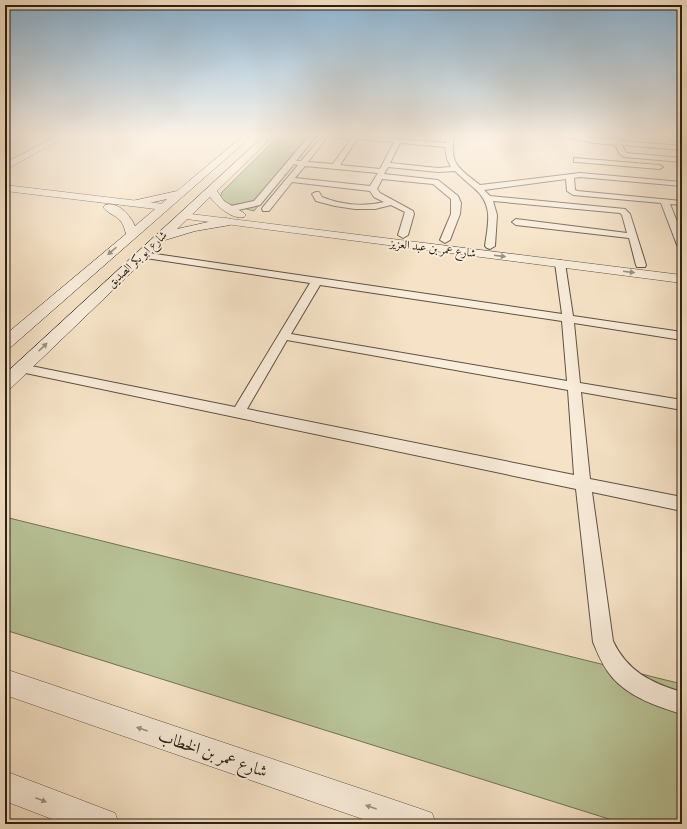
<svg xmlns="http://www.w3.org/2000/svg" width="687" height="829" font-family="'IM FELL French Canon',Amiri,serif">
  <style>
    .green { fill: #b8c498; stroke: #727256 }
    .lines { fill: none; stroke-linecap: round; stroke-linejoin: round }
    .minor-casing { stroke: #5e5141; stroke-width: 2 }
    .tertiary-casing { stroke: #5e5141; stroke-width: 1 }
    .secondary-casing { stroke: #2b2014; stroke-width: 1 }
    .minor { fill: #f9eddb; fill-rule: evenodd }
    .tertiary { fill: #f9eddb; fill-rule: evenodd }
    .secondary { fill: #f9eddb; fill-rule: evenodd }
    .oneway { fill: #9c9181 }
    .labels { text-anchor: middle; stroke-width: 4; stroke-linejoin: round; paint-order: stroke }
    .far-street-label { font-size: 12px; fill: #2b2014; stroke: #f9eddb }
    .near-street-label { font-size: 17px; fill: #2b2014; stroke: #f9eddb }
  </style>
  <rect width="100%" height="100%" fill="#f6e3c7"/>
  <filter id="stains"><feTurbulence type="fractalNoise" baseFrequency=".005" numOctaves="4"/><feColorMatrix values="0 0 0 0 .2 0 0 0 0 .09 0 0 0 0 .02 0 0 0 .5 -.17"/></filter>
  <radialGradient id="worn" r=".72"><stop offset=".6" stop-color="#630" stop-opacity="0"/><stop offset="1" stop-color="#630" stop-opacity=".3"/></radialGradient>
  <!-- green -->
  <path class="green" d="M280,135H318L254,211L228,204L220,198L222,192Z
    M5,517L682,684V824H625L5,630Z"/>
  <g class="lines">
    <defs>
      <path id="minor" d="M310,135H317L296,161H301L320,139L322,138L325,140L308,162L333,164L351,139L329,137L326,135H355L446,143L448,135H454C449,165 459,168 480,185L580,173L682,182V186L580,177L574,178L575,190L577,191L682,201V205L670,204L682,234V248L677,245L661,203L573,195L567,191L566,179L484,190L490,196L625,209L630,214L646,265L645,267H637L636,265L629,238L516,225L512,222L516,219L627,233L622,215L620,213L493,201L497,215L495,246L490,249L487,248L485,246C488,223 494,205 474,188C467,182 461,177 455,171L438,172L388,167L384,174L438,180L458,196L461,203L460,214L450,240L445,243L440,240L451,214V199L433,184L382,179L377,189L380,193L413,211L414,214L408,235L403,238L398,235L405,212L391,205L375,209H355L335,206L316,201L312,194L316,192H319L322,197C341,205 365,207 384,202L374,197L370,191L292,182L269,211H263L262,209L263,207L298,165L294,164L260,205L229,212L226,211L225,209L226,207L254,201ZM357,139L394,142L380,169L340,165ZM400,143L445,147L447,159L451,167L438,168L390,163ZM305,166L378,173L370,186L295,178Z
        M554,135H570L613,140L611,135H617L620,141L682,146V150L622,145L626,153L682,158V162L624,157L620,154L615,145L595,143Z
        M663,135H671L682,140V145Z
        M574,158L659,165L663,167L659,169L577,162H574Z
        M142,252L562,314L555,263L560,260L565,263L573,316L682,332V340L574,323L580,383L682,400V410L581,392L590,479L682,497V511L592,492L613,641C627,671 651,683 682,692V714C658,707 629,697 612,677C603,667 598,654 593,642L576,489L16,371L15,368L16,365L21,364L235,407L310,283L139,257L137,255ZM320,285L562,321L567,381L291,334ZM287,340L568,390L574,475L247,409Z"/>
      <path id="tertiary" d="M59,135H69L5,170V163Z
        M5,185L164,204L169,207L164,210L5,191Z
        M183,213L682,275V283L179,218L178,216Z
        M5,669L421,809L432,813L436,824H377L5,695Z
        M5,771L115,813L119,824H65L5,801Z"/>
      <path id="secondary" d="M244,135H253L11,347L5,348V335L126,234C121,213 113,219 103,207L105,205C118,201 130,215 135,226L167,199L136,206L130,203L132,201L177,191Z
        M265,135H274L217,191L224,201L244,213L246,215L244,217C232,220 217,206 210,197L177,229L226,218L230,219L232,222L230,225L195,231L165,240L11,388L5,390V374Z"/>
    </defs>
    <!-- minor casing -->
    <use href="#minor" class="minor-casing"/>
    <!-- tertiary casing -->
    <use href="#tertiary" class="tertiary-casing"/>
    <!-- secondary casing -->
    <use href="#secondary" class="secondary-casing"/>
    <!-- minor -->
    <use href="#minor" class="minor"/>
    <!-- tertiary -->
    <use href="#tertiary" class="tertiary"/>
    <!-- secondary -->
    <use href="#secondary" class="secondary"/>
  </g>
  <!-- one-way arrows -->
  <defs><path id="oneway-solid" d="M-6-.8H1V-3.2L6.5 0L1 3.2V.8H-6Z"/></defs>
  <g class="oneway">
    <use href="#oneway-solid" transform="translate(112 251) rotate(139)"/>
    <use href="#oneway-solid" transform="translate(500 256) rotate(7)"/>
    <use href="#oneway-solid" transform="translate(629 272) rotate(7)"/>
    <use href="#oneway-solid" transform="translate(43 347) rotate(-43)"/>
    <use href="#oneway-solid" transform="translate(142 729) rotate(-161)"/>
    <use href="#oneway-solid" transform="translate(41 800) rotate(21)"/>
    <use href="#oneway-solid" transform="translate(371 807) rotate(-161)"/>
  </g>
  <!-- sky -->
  <linearGradient id="sky" x2="0" y2="1"><stop stop-color="#8cb7d8"/><stop offset="0.54" stop-color="#fbf2e6"/><stop offset="1" stop-color="#fbf2e6" stop-opacity="0"/></linearGradient>
  <rect width="687" height="251" fill="url(#sky)"/>
  <g class="labels">
    <!-- far-street labels -->
    <g class="far-street-label">
      <text transform="translate(433 248) rotate(7)" y="4">شارع عمر بن عبد العزيز</text>
      <text transform="translate(137 259) rotate(-43)" y="4">شارع ابو بكر الصديق</text>
    </g>
    <!-- near-street labels -->
    <g class="near-street-label">
      <text transform="translate(213 753) rotate(19)" y="6">شارع عمر بن الخطاب</text>
    </g>
  </g>
  <!-- margin -->
  <rect width="687" height="829" fill="none" stroke="#f6e3c7" stroke-width="20"/>
  <rect x="6" y="6" width="675" height="817" fill="none" stroke="#2b2014" stroke-width="2"/>
  <rect x="10" y="10" width="667" height="809" fill="none" stroke="#2b2014"/>
  <rect width="100%" height="100%" filter="url(#stains)"/>
  <rect width="100%" height="100%" fill="url(#worn)"/>
</svg>
